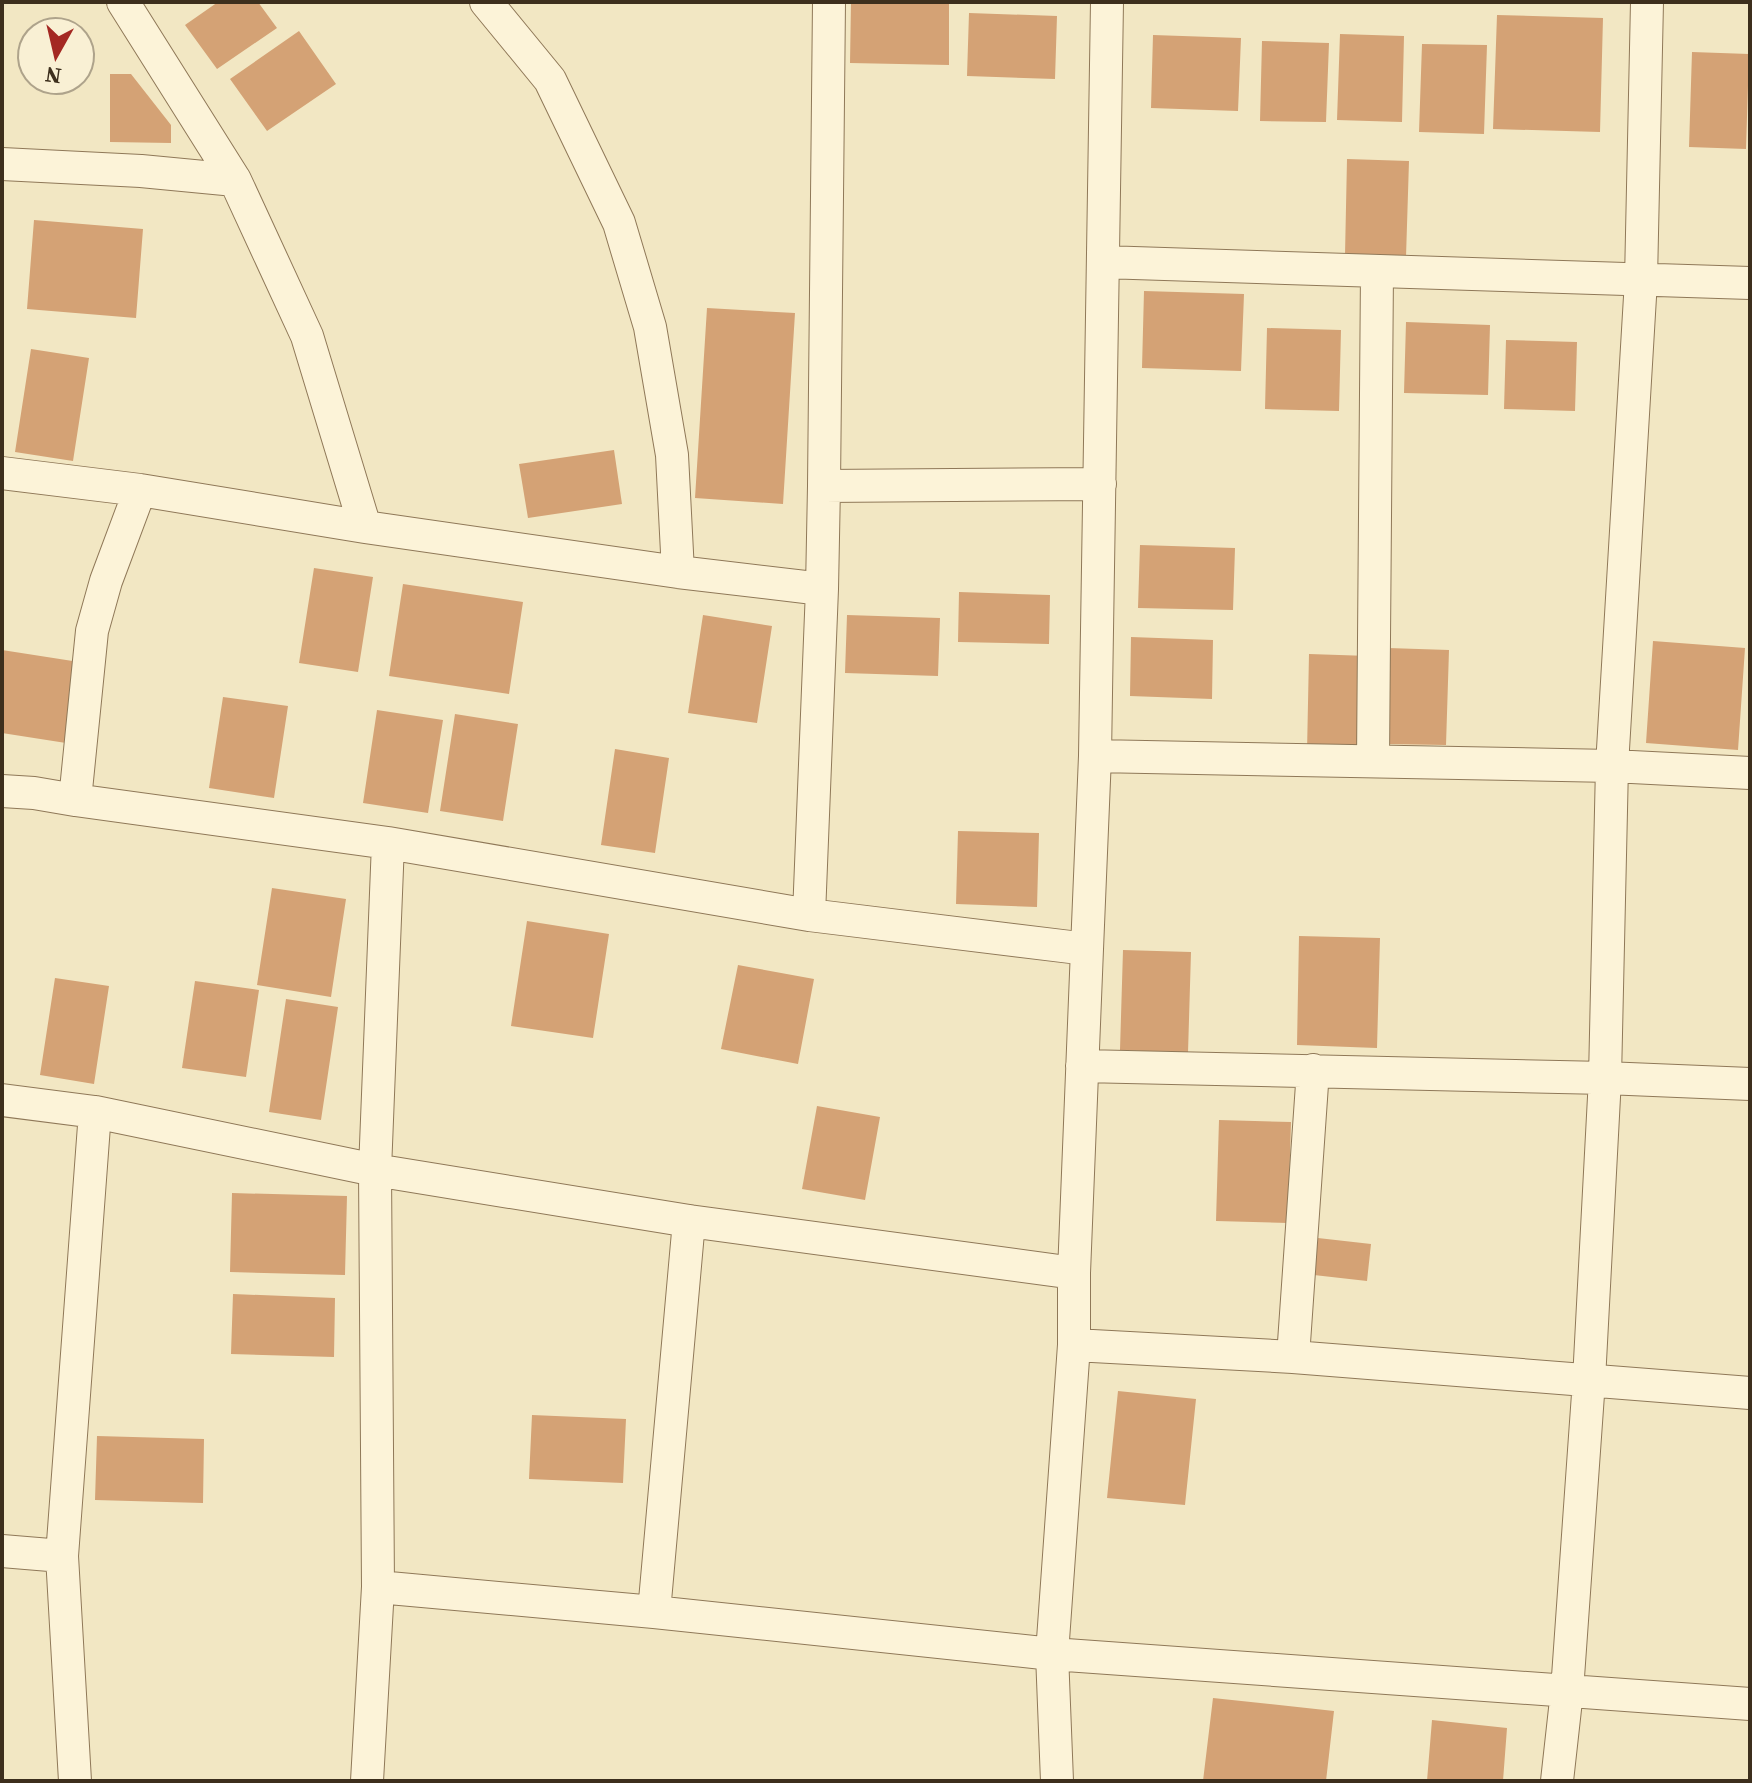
<svg xmlns="http://www.w3.org/2000/svg" width="1752" height="1783" font-family="'Source Serif 4',serif">
  <style>
    .building { fill: #d4a275 }
    .lines { fill: none; stroke-linecap: round; stroke-linejoin: round }
    .minor-casing { stroke: #8f7858; stroke-width: 34 }
    .minor { stroke: #fcf3d8; stroke-width: 32 }
  </style>
  <rect width="100%" height="100%" fill="#f2e7c3"/>
  <!-- building -->
  <path class="building" d="M218,2H258L277,28L217,69L185,25Z
    M851,2H949V65L850,63Z
    M969,13L1057,16L1055,79L967,76Z
    M1497,15L1603,18L1600,132L1493,129Z
    M299,31L336,84L267,131L230,79Z
    M1340,34L1404,36L1402,122L1337,120Z
    M1153,35L1241,38L1238,111L1151,108Z
    M1262,41L1329,43L1326,122L1260,121Z
    M1422,44L1487,45L1484,134L1419,132Z
    M1692,52L1749,54L1746,149L1689,147Z
    M110,74H131L171,125V143L110,142Z
    M1347,159L1409,161L1406,257L1345,255Z
    M34,220L143,229L136,318L27,309Z
    M1144,291L1244,294L1241,371L1142,368Z
    M707,308L795,313L783,504L695,498Z
    M1406,322L1490,325L1488,395L1404,393Z
    M1267,328L1341,330L1339,411L1265,409Z
    M1506,340L1577,342L1575,411L1504,409Z
    M31,349L89,358L73,461L15,452Z
    M614,450L622,504L528,518L519,464Z
    M1140,545L1235,548L1233,610L1138,608Z
    M314,568L373,577L358,672L299,663Z
    M403,584L523,602L509,694L389,676Z
    M959,592L1050,595L1049,644L958,642Z
    M703,615L772,626L757,723L688,713Z
    M847,615L940,618L938,676L845,673Z
    M1131,637L1213,640L1212,699L1130,696Z
    M1653,641L1745,648L1738,750L1646,743Z
    M1388,648L1449,650L1446,745L1386,744Z
    M2,650L79,662L66,743L2,733Z
    M1309,654L1369,656L1366,753L1307,752Z
    M223,697L288,706L274,798L209,788Z
    M377,710L443,720L428,813L363,803Z
    M455,714L518,724L503,821L440,811Z
    M615,749L669,758L655,853L601,845Z
    M958,831L1039,833L1037,907L956,904Z
    M272,888L346,899L331,997L257,985Z
    M527,921L609,934L593,1038L511,1026Z
    M1299,936L1380,938L1377,1048L1297,1045Z
    M1123,950L1191,952L1188,1053L1120,1050Z
    M738,965L814,979L798,1064L721,1049Z
    M55,978L109,986L94,1084L40,1075Z
    M195,981L259,990L246,1077L182,1068Z
    M286,999L338,1007L321,1120L269,1112Z
    M817,1106L880,1117L865,1200L802,1189Z
    M1219,1120L1291,1122L1288,1223L1216,1221Z
    M232,1193L347,1196L345,1275L230,1272Z
    M1309,1237L1371,1244L1367,1281L1305,1274Z
    M233,1294L335,1298L334,1357L231,1354Z
    M1118,1391L1196,1399L1185,1505L1107,1498Z
    M532,1415L626,1419L623,1483L529,1479Z
    M97,1436L204,1439L203,1503L95,1500Z
    M1213,1698L1334,1711L1326,1781H1203Z
    M1432,1720L1507,1728L1503,1781H1427Z"/>
  <g class="lines">
    <defs>
      <path id="minor" d="M123,2L235,180
        M486,2L550,80L619,223L650,327L672,455L678,572
        M829,2L824,486L822,589L809,915L1087,949L1095,756L1107,2
        M2,164L141,171L235,180L307,336L365,527
        M1103,262L1750,283
        M2,473L140,490L365,527L678,572L822,589
        M824,486L1100,484
        M1095,756L1612,766L1750,773
        M1373,761L1377,271
        M2,791L34,793L75,800L388,843L809,915
        M75,800L92,631L106,581L140,490
        M1087,949L1074,1273V1345L1293,1357L1750,1393
        M1082,1066L1605,1078L1750,1084
        M2,1100L95,1112L375,1170L689,1221L1074,1273
        M1074,1345L1052,1654L1750,1704
        M1293,1357L1313,1070
        M2,1551L62,1556
        M378,1587L654,1612L1052,1654L1057,1781
        M654,1612L689,1221
        M75,1781L62,1556L95,1112
        M367,1781L378,1587L375,1170L388,843
        M1557,1781L1567,1691L1589,1380L1605,1078L1612,766L1641,280L1647,2"/>
    </defs>
    <!-- minor casing -->
    <use href="#minor" class="minor-casing"/>
    <!-- minor -->
    <use href="#minor" class="minor"/>
  </g>
  <!-- border -->
  <rect width="1752" height="1783" fill="none" stroke="#3d2f1d" stroke-width="8"/>
  <!-- north arrow -->
  <g transform="translate(56 56) rotate(188)"><circle r="38" fill="#f9f0d4" stroke="#aea38b" stroke-width="2"/>
  <path d="M0-6L14 30L0 20L-14 30Z" fill="#a42822"/>
  <text y="-12" font-size="22" font-weight="bold" text-anchor="middle" fill="#3d2f1d">N</text>
  </g>
</svg>
